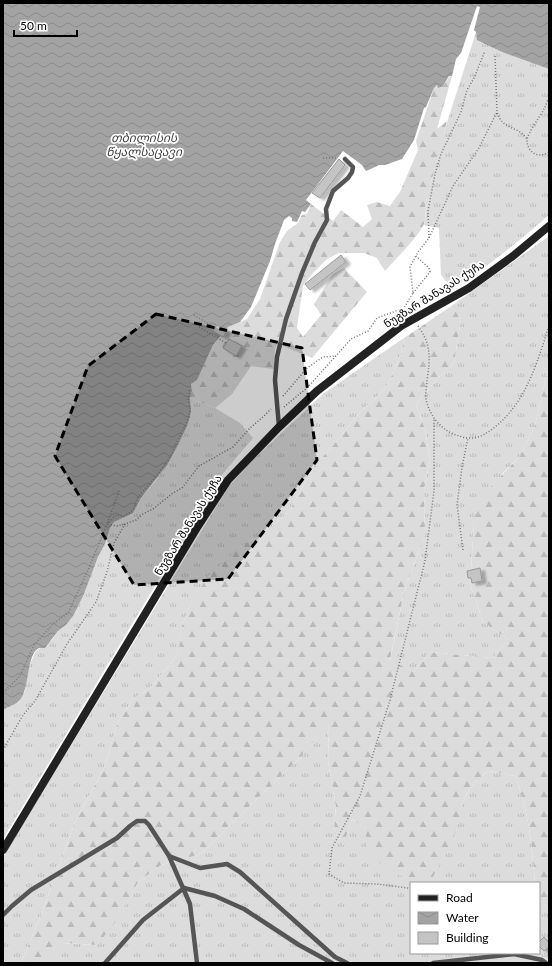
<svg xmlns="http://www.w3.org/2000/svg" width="552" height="966" font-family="Lato,'Noto Sans Georgian',sans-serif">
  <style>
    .grass { fill: url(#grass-tufts) }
    .forest { fill: url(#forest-firs) }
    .water { fill: url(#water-waves) }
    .building { fill: #c4c4c4; stroke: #999; filter: url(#shadow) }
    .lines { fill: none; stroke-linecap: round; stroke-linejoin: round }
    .path { stroke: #777; stroke-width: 1.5; stroke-dasharray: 1 2; stroke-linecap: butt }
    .service { stroke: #555; stroke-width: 4.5 }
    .secondary { stroke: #222; stroke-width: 8 }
    .marked { fill: #000; fill-opacity: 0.2; stroke: #000; stroke-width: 3; stroke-dasharray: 8 5; stroke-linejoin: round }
    .labels { text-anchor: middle; stroke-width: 3.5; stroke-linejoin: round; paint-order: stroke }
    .street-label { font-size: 11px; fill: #000; stroke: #fff }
    .water-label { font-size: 12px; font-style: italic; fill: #444; stroke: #fff }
  </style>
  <defs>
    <pattern id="grass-tufts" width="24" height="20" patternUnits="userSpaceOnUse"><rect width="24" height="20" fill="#dcdcdc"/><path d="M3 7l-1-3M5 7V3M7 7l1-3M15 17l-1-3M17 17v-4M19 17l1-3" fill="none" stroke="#bbb"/></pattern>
    <pattern id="forest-firs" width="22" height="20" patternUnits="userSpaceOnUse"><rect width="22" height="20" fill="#dcdcdc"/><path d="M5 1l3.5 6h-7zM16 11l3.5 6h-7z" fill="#bbb"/></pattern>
    <pattern id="water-waves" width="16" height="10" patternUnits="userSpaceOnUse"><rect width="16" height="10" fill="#a3a3a3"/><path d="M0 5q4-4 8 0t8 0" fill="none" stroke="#8b8b8b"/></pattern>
    <filter id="shadow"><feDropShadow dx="4.5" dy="2.5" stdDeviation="1" flood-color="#0004"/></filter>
  </defs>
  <rect width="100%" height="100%" fill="#fff"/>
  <!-- grass -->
  <path class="grass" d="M476,32L478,40L502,52L549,69V215C519,241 487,268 452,288L441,275L439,228L424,225L426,215L425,206L443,135Z
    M549,236V365L535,425L520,456L502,474L474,524L470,584L483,622L508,639L493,658L430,652L414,672L390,661L404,592L425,534L424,489L430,460L425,429L416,405L436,380L454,363L461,320L456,312L450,307Z
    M404,338L401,354L388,384L374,400L362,410L330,449L314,466L289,512L263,533L240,547L191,603L181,628L180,650L171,663L150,688L133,699L118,722L104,768L75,822L41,915L21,963H3V857L229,486L256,457L324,393Z
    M190,398L215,408L240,423L253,438L221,476L3,839V711L6,708L19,702L25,691L27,674L31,662L36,651L52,640L58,631L66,625L84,594L98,557L105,544L110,528L114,522L133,513L141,498L155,482L178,445L188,424L191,412Z
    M329,721L328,761L336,807L334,828L343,845L352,819L366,829L367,846L456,831C463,803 463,788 489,771L515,776C529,812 532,845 535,883H411V953H539V899L549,910V963H47L61,943L97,945L138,882L161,865L201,854L233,822L299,759Z"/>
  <!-- forest -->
  <path class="forest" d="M450,76H452L437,129L447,121L425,206C426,212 426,218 424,224C418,237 395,260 385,271L377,258L364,253H339L327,259L312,274L303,286L297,328L303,337L321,315L314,304L333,274L344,268L367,292L312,358L283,346L284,342L279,339L275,349L274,369L251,366L232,394L215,408L190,398L192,391L191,384L197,380L213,345L228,327L247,319L260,299L280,242L287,231L298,223L302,215L307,214L311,204L333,221L341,210L363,227L372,219L367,205L377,202L390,206L400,192L418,150L416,141L434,88L437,85L443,86Z
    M450,307L456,312L461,320L454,363L436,380L416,405L425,429L430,460L424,489L425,534L404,592L390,660L414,672L430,652L493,658L508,639L483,622L470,584L474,524L479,499L520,456L535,425L549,365V910L539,899V883H535C532,844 529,813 515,776L489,771C460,790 465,803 456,831C449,849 439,867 429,883L411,881L383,867L366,846V829L352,819L343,846L334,828L336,807L328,761L329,722L299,759L233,822L201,854L161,865L138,882L116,921L97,945L62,943L47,963H21L41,915L75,822L104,768L118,722L133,699L150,688L171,663L179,651L181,628L191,603L208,576L240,547L263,533L289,512L314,466L330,449L362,410L374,400L388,384L401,354L404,338Z"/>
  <!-- water -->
  <path class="water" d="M3,3H549V69L502,52L477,40L476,32L474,30L480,7L477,6L461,53L456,59L452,76H449L443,86L438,88L437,85L434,88L426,107L424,108L414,140L402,159L385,165H379L375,167L366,171L362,165L343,151L306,200L311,204L305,212L302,211L297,222L292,221V218L289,216L284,220L275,244L270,261L251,307L240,322L228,327L213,345L197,380L191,384L192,391L190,398L191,412L188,424L178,445L167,465L141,498L133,513L114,522L110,528L105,544L98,557L84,594L73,616L66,625L58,631L45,648C43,648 41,648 39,648C26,654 30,691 19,701C14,706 7,706 3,711Z"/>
  <!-- building -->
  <path class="building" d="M339,159L345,165L320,198L312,193Z
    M341,255L346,262L310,290L305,284Z
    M217,325L227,331L223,337L213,331Z
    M229,339L242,346L236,356L223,348Z
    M480,568L482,581L472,583L471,578H468L467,571Z
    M544,937L549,943V947L544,951L539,946V942Z"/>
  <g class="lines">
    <!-- path -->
    <path class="path" d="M495,56L497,112C502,130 517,125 527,139
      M549,98C547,101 546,106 544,109C540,117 528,132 527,140C527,153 539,159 549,152
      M323,158H338
      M429,238L428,211L435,174L441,154L461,112L467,90L474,78L485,51
      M413,293L430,272L429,268L416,256
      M194,315L215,328
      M403,316L404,308L413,293L410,267L418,252L429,238L453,186L479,148L497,112
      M418,326C432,345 430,359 427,381C427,386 425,394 426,399C429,415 441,430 456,435C460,436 464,438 468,438C479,439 487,433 495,427C526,402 537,363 549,326
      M199,327L226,343
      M283,396L307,368L323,357L336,356
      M284,407L308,387L351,339L368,331L377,318L404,308
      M119,491L107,524L117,526L125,524
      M463,550L457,505L462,467L468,438
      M3,692L6,690L20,676L34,645L53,624L68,613L88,570L107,524L116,515L124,516L133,510L138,497L157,475L169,459L189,417L190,408L188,400L190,388
      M3,750L23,715L35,701L67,644L96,602L107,572L114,543L125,524L136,520L143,514L153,509L173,493L182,488L199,466L233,447L250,428L263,417L271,409
      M411,889L408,888L377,884L344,883L329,874L332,848L360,796L390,700L425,561L434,491V418"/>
    <!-- service -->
    <path class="service" d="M279,427L275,380L277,357L286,319L302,273L315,242L327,220L326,209L333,191L348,178L352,172L353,167L345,159
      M169,856L190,904L197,963
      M3,915L12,906L31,890L117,838L130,826L137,821H145L149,825L169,856L200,868L227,864L240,872L335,957L347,963
      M105,963L143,920L184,888L215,896L244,909L299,945L332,963
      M433,963L514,954L542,960L546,963"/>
    <!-- secondary -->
    <path class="secondary" d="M3,850L198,526L228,480L279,427L317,391L401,326L469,288L513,256L549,226"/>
  </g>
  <!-- marked area -->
  <path class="marked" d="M156,314L302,348L317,460L228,579L134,585L55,456L88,366Z"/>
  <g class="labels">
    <!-- street labels -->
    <g class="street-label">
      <text transform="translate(434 294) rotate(-32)" y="4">ნუგზარ შანავას ქუჩა</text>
      <text transform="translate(188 525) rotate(-58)" y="4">ნუგზარ შანავას ქუჩა</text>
    </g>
    <!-- water labels -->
    <g class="water-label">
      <text x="144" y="142">თბილისის<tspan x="144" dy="14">წყალსაცავი</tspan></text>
    </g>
  </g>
  <!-- border -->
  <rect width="552" height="966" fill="none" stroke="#000000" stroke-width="8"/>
  <!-- legend -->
  <rect x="410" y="882" width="130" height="72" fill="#ffffff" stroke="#999999"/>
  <rect x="418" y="895" width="20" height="6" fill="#222222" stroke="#999999"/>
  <text x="446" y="902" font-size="12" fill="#000000">Road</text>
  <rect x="418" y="912" width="20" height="12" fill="url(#water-waves)" stroke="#999999"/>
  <text x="446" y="922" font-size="12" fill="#000000">Water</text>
  <rect x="418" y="932" width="20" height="12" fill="#c4c4c4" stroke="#999999"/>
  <text x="446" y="942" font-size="12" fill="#000000">Building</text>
  <!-- scale -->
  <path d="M14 30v6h63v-6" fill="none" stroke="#000000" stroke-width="2"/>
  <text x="20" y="30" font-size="12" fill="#000000" stroke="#ffffff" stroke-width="3" paint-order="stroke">50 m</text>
</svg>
